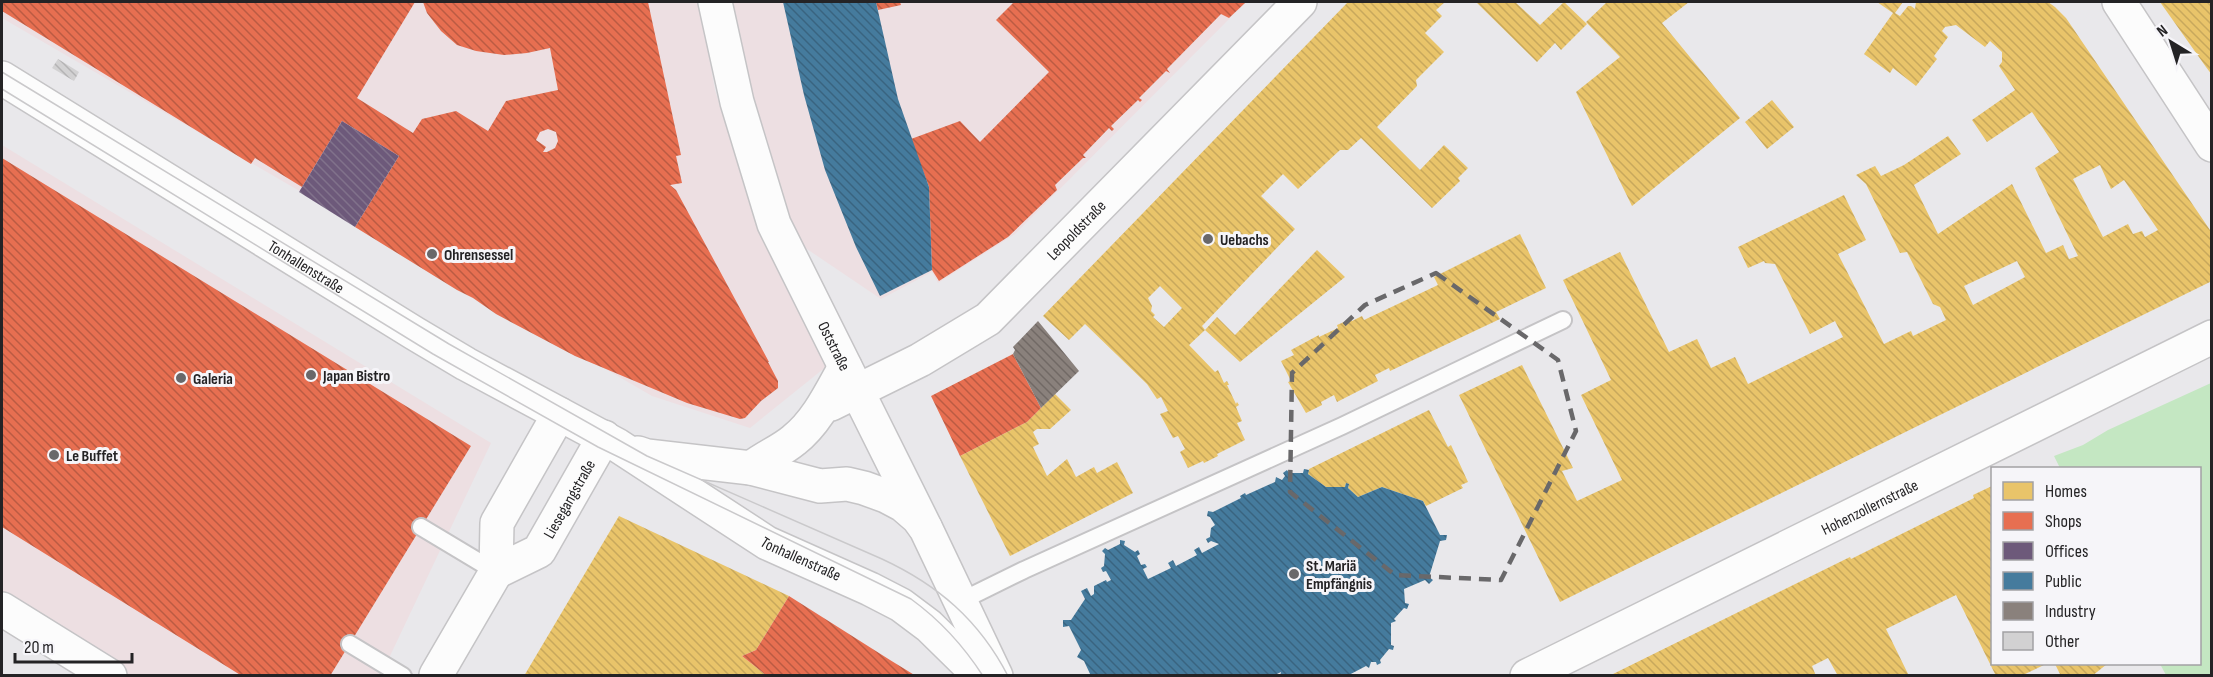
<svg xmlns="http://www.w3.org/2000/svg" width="2213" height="677" font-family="'Sofia Sans Condensed',sans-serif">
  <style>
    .commercial { fill: #eddfe2 }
    .park { fill: #c4e7c2 }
    .homes { fill: url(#homes-back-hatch); fill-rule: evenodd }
    .shops { fill: url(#shops-back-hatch); fill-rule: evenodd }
    .offices { fill: url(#offices-back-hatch) }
    .public { fill: url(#public-back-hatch) }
    .industry { fill: url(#industry-back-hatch) }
    .building { fill: url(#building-back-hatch) }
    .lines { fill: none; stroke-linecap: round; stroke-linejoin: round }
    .service-casing { stroke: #c5c4c6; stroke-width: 20 }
    .minor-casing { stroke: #c5c4c6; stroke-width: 36 }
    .tertiary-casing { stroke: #c5c4c6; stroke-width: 36 }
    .secondary-casing { stroke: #c5c4c6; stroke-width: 36 }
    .service { stroke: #fcfcfc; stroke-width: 16 }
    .minor { stroke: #fcfcfc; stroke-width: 33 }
    .tertiary { stroke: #fcfcfc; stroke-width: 33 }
    .secondary { stroke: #fcfcfc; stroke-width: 33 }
    .tram { stroke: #cac9cb; stroke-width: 1.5 }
    .marked { fill: none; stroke: #69686a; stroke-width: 4.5; stroke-dasharray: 12 8; stroke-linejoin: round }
    .poi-dot { fill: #69686a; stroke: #f6f5f9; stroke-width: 2 }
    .labels { text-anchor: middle; stroke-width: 6; stroke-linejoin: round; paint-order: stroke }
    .street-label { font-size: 16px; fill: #242325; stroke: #f6f5f9 }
    .poi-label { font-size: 16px; font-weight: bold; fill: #242325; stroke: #f6f5f9; text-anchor: start }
  </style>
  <defs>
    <pattern id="homes-back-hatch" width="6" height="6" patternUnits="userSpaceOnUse" patternTransform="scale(1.5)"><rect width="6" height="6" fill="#e9c46a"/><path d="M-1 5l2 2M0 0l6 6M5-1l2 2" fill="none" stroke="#c8a85c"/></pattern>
    <pattern id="shops-back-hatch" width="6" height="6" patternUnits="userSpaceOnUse" patternTransform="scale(1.5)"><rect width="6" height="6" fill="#e76f51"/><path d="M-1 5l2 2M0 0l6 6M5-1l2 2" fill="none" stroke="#bb5b43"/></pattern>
    <pattern id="offices-back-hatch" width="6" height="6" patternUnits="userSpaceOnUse" patternTransform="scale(1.5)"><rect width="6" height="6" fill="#6d597a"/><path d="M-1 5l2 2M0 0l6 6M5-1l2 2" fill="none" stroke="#81728b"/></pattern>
    <pattern id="public-back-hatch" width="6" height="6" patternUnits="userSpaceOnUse" patternTransform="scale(1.5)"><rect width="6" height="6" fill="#457b9d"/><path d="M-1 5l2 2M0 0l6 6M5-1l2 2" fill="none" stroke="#396480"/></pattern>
    <pattern id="industry-back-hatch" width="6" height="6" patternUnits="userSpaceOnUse" patternTransform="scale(1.5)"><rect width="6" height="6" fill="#8a817c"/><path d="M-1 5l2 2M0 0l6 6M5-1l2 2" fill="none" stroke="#716965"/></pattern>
    <pattern id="building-back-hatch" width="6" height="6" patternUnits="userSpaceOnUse" patternTransform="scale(1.5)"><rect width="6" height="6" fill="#d2d1d2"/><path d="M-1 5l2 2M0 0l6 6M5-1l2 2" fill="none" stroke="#b4b3b4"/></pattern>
  </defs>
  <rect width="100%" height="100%" fill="#e9e8eb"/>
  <!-- commercial -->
  <path class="commercial" d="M2,2H699L715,90L758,229L827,366L750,428L652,396L2,18Z
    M730,2H1246L1015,234L938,283L932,272L881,299L798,243L749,98Z
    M2,145L491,443L381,675H119L2,601Z"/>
  <!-- park -->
  <path class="park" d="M2211,383V675H2166L2160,664H2200V468H2060L2054,456L2083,445L2108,430Z"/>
  <!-- homes -->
  <path class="homes" d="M1348,2H1445L1436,10L1442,16L1425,33L1444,52L1416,80L1417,86L1377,127L1420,170L1444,145L1468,168L1458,178L1460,181L1432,208L1361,138L1348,150H1340L1298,189L1283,174L1261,196L1295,229L1202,326L1205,330L1189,345L1215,372L1218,370L1224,383L1227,381L1229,385H1227L1236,404L1237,402L1239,405L1236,407L1242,421L1237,423L1245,440L1217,454L1218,456L1204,463L1203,461L1188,468L1180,452L1185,449L1178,436L1173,438L1160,414L1168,411L1161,397L1157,399L1147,384L1085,324L1069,340L1043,316ZM1160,286L1182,308L1164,327L1153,317L1155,315L1151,311L1152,306L1148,298Z
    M1476,2H1515L1540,25L1564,2L1587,24L1561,50L1555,43L1537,62Z
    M1607,2H1689L1662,23L1740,118L1632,206L1576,92L1620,57L1586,22Z
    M1877,2H1903L1895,13L1900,16L1908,6H1911L1915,9L1916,2H2048L2055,7L2066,18L2212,233V281L1560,602L1459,395L1522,365L1573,468L1562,471L1577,501L1622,480L1581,395L1611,380L1563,280L1620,252L1669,352L1697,339L1711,368L1735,357L1748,384L1843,337L1835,321L1810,334L1775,264L1765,263L1764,261L1748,268L1738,247L1844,195L1866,240L1838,254L1884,344L1911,331L1913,336L1946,320L1940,307L1933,304L1907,252L1900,253L1866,184L1856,175L1875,166L1881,176L1904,165L1948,136L1961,154L1914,185L1938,234L2012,184L2046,253L2063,245L2069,259L2078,256L2035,168L2059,152L2032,112L1987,142L1972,120L2015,90L1999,66L2002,62V52L1990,41L1985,47L1956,25L1945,27L1942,31L1948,37L1934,56L1937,59L1916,86L1893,68L1890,73L1864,54L1893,13ZM2100,165L2111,189L2124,180L2158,230L2145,237L2142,231L2133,234L2128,224L2103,237L2073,179ZM2017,261L2025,277L1973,305L1964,286Z
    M2160,2H2212V75L2206,67Z
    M1772,100L1794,127L1767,149L1745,122Z
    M1520,234L1546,288L1496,312L1500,319L1390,371L1389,368L1375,375L1378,381L1337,402L1334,395L1321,402L1322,405L1306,413L1288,382L1291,381L1281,361L1294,355L1291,350L1319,335V337L1338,328L1337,325L1351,319L1352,321L1362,316L1364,320L1438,285L1434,277Z
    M1317,250L1345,277L1240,362L1205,330L1217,317L1235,335Z
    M1055,394L1071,410L1050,429H1037L1033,432L1039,444L1033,447L1047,476L1067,459L1076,477L1094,467L1097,473L1117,462L1133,493L1010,556L960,456L1027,422Z
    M1429,410L1448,447L1451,445L1468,482L1461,485L1463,488L1426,506L1423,501L1382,487L1358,497L1348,488L1349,484L1346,483L1345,487H1326L1308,474L1309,469Z
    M1992,486V664H2046L2021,676H1996L1956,595L1886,629L1909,676H1838L1828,658L1812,666L1816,676H1609L1850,557L1851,559L1974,498L1973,495Z
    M619,516L789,596L756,650L742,656L767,676H524Z
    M2055,664H2107L2092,676H2061Z"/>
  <!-- shops -->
  <path class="shops" d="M2,2H415L357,98L413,133L422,119L456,111L488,131L506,101L558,90L550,48L527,53L504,55L476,51L457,45L441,31L427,13L423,2H648L681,155L676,156L682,183L670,185L676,190L769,362H768L778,381V388L761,401L745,418L740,419L687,403L575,356L496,314L473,298L457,290L355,227L399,156L342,121L302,187L255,158L251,164L2,11ZM548,129L556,132L558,141L555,148L547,152H543L546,147L536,140L540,132Z
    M876,2H900L901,5L878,10Z
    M1014,2L1245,3L1229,18L1221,14L1167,69L1170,73L1166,71L1139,98L1142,100L1140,102L1138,100L1111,126L1114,129L1112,131L1109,128L1083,155L1086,158H1083L1055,185L1057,190L1008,237L939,281L932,270L929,187L911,139L960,121L980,142L1049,72L996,20Z
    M2,158L471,446L330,676H242L2,527Z
    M1013,354L1041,408L1027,422L960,456L931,396Z
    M789,596L890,660L916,676H767L742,656L756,650Z"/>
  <!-- offices -->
  <path class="offices" d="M342,121L399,156L355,227L299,192Z"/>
  <!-- public -->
  <path class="public" d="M783,2H876L898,99L929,187L932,270L880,296L856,247L825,170L804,95Z
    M1304,469L1309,470L1308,474L1326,487H1345L1346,483L1349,484L1348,488L1358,497L1382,487L1423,501L1440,535H1447L1446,540L1440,541L1429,577L1433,580L1429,584L1425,580L1404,589L1405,603L1409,604L1407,609L1404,608L1394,619L1396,621L1391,623V645L1394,646L1393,650L1389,649L1380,660L1381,663L1377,665L1376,662H1371L1369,668L1366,666L1347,676H1280L1281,672L1273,676H1091L1084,661L1077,657L1081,650L1069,626L1063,627V620H1071L1085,599L1081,591L1087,588L1091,596L1094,594V586L1106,580L1107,582L1111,580L1106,571L1103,572L1101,568L1104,566L1105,554L1102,551L1105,548L1108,550L1120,544V540L1125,541L1124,545L1135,552L1138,550L1140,554L1137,556L1141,565L1145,564L1147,567L1143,569L1148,579L1171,568L1168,563L1173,560L1176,566L1197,555L1194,550L1199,547L1202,553L1219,544L1211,541L1208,543L1206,539L1210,537L1211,528L1215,525L1210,517L1207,516L1208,511L1213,512L1241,498L1240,496L1245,493L1246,495L1275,482L1276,477L1282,480L1285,476L1283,473L1287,470L1289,473H1303Z"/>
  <!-- industry -->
  <path class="industry" d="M1038,321L1079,371L1041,408L1013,354L1015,350L1013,347Z"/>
  <!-- building -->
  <path class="building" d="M58,59L79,72L74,81L52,68Z"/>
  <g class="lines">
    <defs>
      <path id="service" d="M421,527L496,572
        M961,601L1024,570L1342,426L1563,320
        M350,644L403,676"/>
      <g id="minor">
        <path d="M2119,2L2212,145"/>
        <path id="s1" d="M831,404L920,360L988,319L1300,2"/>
        <path id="s2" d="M496,572L539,551L604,437"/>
        <path d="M2,609L110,676"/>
        <path d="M436,675L496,572L497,523L559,414"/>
        <path id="s3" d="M1527,676L2212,337"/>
      </g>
      <g id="tertiary">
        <path id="s4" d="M715,2L737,102L774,224L925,527"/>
      </g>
      <g id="secondary">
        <path id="s5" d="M2,78L414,333L466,364L617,445L767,543L870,589L901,605L929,626L980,676"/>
        <path d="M638,453L647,456L751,468L820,486L847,484L864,488L886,496L903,505L918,518L926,529L996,676"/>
        <path d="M751,468C765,457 781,451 794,440C817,422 831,392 845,367"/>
      </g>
    </defs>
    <!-- service casing -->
    <use href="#service" class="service-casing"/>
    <!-- minor casing -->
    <use href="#minor" class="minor-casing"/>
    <!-- tertiary casing -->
    <use href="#tertiary" class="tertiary-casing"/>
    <!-- secondary casing -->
    <use href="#secondary" class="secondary-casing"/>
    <!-- service -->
    <use href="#service" class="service"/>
    <!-- minor -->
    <use href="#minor" class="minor"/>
    <!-- tertiary -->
    <use href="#tertiary" class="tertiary"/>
    <!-- secondary -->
    <use href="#secondary" class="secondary"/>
    <!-- tram -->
    <path class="tram" d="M2,72L449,344L647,456L882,559C938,585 979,620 1008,676
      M2,89L433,354L598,447L911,599C940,620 963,645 983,676"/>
  </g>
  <!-- marked area -->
  <path class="marked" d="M1436,273L1558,360L1576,431L1501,580L1395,575L1290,492L1292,373L1365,305Z"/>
  <!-- markers -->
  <g class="poi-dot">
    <circle cx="1208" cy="239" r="6"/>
    <circle cx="432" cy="254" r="6"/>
    <circle cx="311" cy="375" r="6"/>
    <circle cx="181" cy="378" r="6"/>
    <circle cx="54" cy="455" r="6"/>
    <circle cx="1294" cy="574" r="6"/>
  </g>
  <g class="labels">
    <!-- street labels -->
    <g class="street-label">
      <text dy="6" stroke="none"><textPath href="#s1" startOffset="304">Leopoldstraße</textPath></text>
      <text dy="6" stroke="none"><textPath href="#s5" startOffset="358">Tonhallenstraße</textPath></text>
      <text dy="6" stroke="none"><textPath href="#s4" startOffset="366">Oststraße</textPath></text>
      <text dy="6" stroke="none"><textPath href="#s2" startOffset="108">Liesegangstraße</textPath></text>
      <text dy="6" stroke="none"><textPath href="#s3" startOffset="382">Hohenzollernstraße</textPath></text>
      <text dy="6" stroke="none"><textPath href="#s5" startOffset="933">Tonhallenstraße</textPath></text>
    </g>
    <!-- poi labels -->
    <g class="poi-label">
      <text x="1220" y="245">Uebachs</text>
      <text x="444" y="260">Ohrensessel</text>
      <text x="323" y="381">Japan Bistro</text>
      <text x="193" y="384">Galeria</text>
      <text x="66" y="461">Le Buffet</text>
      <text x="1306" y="571">St. Mariä<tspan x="1306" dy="18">Empfängnis</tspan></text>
    </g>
  </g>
  <!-- border -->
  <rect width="2213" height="677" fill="none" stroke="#242325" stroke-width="6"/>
  <!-- legend -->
  <rect x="1991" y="467" width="210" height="198" fill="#f6f5f9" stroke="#a2a1a4" stroke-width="1.5"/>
  <rect x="2003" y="482" width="30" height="18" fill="#e9c46a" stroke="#a2a1a4" stroke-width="1.5"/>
  <text x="2045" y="497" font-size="18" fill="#242325">Homes</text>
  <rect x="2003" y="512" width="30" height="18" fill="#e76f51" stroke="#a2a1a4" stroke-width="1.5"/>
  <text x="2045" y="527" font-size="18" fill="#242325">Shops</text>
  <rect x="2003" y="542" width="30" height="18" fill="#6d597a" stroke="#a2a1a4" stroke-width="1.5"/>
  <text x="2045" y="557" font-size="18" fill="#242325">Offices</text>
  <rect x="2003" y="572" width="30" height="18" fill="#457b9d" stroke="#a2a1a4" stroke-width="1.5"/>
  <text x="2045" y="587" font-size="18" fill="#242325">Public</text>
  <rect x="2003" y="602" width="30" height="18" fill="#8a817c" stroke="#a2a1a4" stroke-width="1.5"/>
  <text x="2045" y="617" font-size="18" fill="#242325">Industry</text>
  <rect x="2003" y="632" width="30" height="18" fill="#d2d1d2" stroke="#a2a1a4" stroke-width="1.5"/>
  <text x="2045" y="647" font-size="18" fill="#242325">Other</text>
  <!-- north arrow -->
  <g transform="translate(2171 42) rotate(322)" stroke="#f6f5f9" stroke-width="4.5" paint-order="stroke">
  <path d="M0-4.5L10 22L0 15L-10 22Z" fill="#242325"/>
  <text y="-9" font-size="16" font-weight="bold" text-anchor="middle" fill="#242325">N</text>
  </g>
  <!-- scale -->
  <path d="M15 653v9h117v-9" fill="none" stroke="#242325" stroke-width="3"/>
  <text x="24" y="653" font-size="18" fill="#242325" stroke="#f6f5f9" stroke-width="4.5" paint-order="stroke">20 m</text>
</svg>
